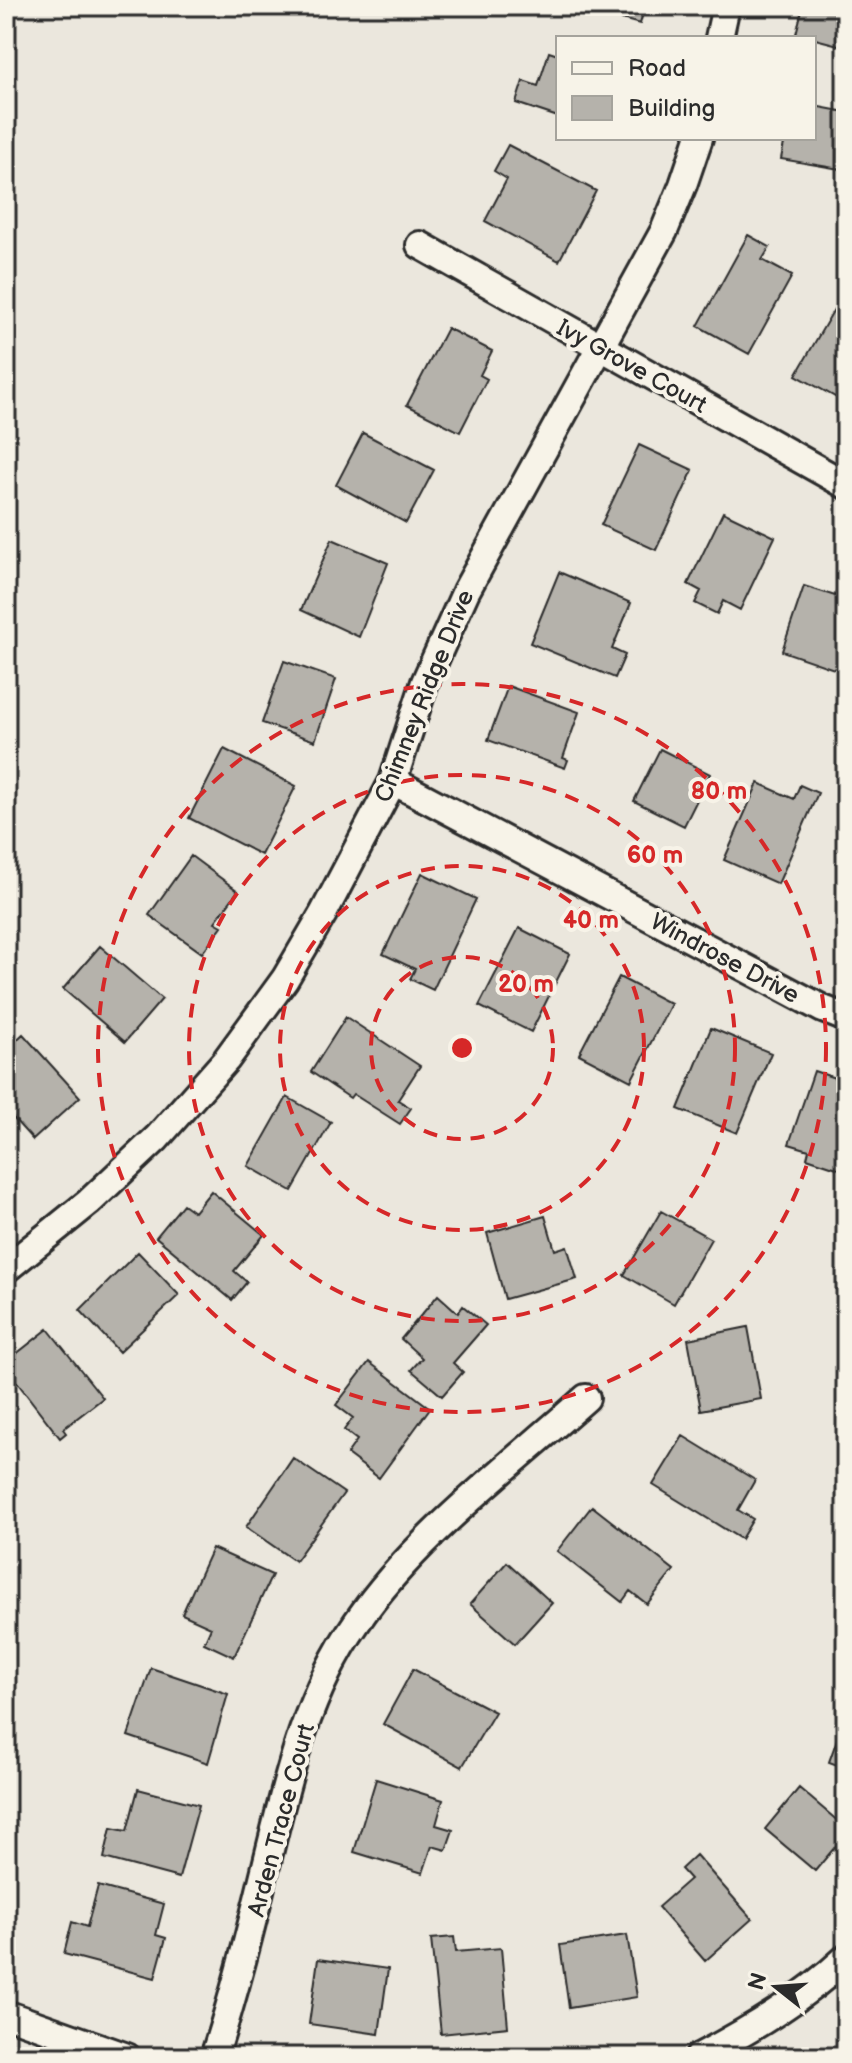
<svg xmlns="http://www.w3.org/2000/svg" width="852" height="2063" font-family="'Balsamiq Sans',sans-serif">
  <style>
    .building { fill: #b5b2ab; stroke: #2b2b2b; stroke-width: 2 }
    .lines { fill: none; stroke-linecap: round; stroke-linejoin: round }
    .minor-casing { stroke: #2b2b2b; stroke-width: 32 }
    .minor { stroke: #f7f3e8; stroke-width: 26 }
    .ring { fill: none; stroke: #d62828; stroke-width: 4; stroke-dasharray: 14 10 }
    .labels { text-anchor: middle; stroke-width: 8; stroke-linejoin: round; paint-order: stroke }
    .street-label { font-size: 24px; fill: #2b2b2b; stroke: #f7f3e8 }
    .centre { fill: #d62828; stroke: #f7f3e8; stroke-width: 4 }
    .ring-label { font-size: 24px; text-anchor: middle; font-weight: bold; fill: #d62828; stroke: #f7f3e8; stroke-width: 8; stroke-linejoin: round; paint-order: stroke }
  </style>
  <rect width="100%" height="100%" fill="#ebe7dd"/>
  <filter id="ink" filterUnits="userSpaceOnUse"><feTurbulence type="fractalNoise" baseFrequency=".0125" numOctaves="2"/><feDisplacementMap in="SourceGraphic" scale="16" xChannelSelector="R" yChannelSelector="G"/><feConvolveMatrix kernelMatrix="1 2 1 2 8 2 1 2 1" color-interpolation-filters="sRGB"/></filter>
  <g filter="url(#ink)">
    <!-- building -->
    <path class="building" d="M574,6H645L640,24Z
      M803,6H846V47L796,34Z
      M549,52L558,55V117L516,103L523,81L538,86Z
      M814,106L846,112V170L781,159L785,138H814Z
      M508,145L596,191L559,261L485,221L507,179L494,171Z
      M748,235L770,247L762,260L792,276L749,354L698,326Z
      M837,304L846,309V403L796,375Z
      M447,328L492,351L480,375L487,379L460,432L407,405Z
      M363,433L434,470L406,523L336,485Z
      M639,445L693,470L656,550L601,525Z
      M723,512L775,537L740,610L723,601L717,614L695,603L701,591L688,584Z
      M332,539L388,563L359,637L301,610Z
      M559,572L631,603L612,649L625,655L615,678L530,643Z
      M804,586L835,596L838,586L846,589V645L837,670L782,651Z
      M284,661L336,679L315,741L262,723Z
      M508,686L579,712L563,758L568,760L565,768L488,740Z
      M224,749L296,786L261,855L189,818Z
      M660,749L710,774L684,826L634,801Z
      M758,783L794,799L800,785L818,793L778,884L724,860Z
      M191,856L238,891L215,922L222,926L202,953L149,915Z
      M422,873L476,899L433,990L410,979L415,969L383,954Z
      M519,928L570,954L531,1032L479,1006Z
      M100,946L162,999L125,1042L63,989Z
      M619,977L671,1004L631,1081L579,1054Z
      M346,1017L420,1066L398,1100L411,1108L400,1124L353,1094L350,1098L311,1072Z
      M711,1028L771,1053L737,1133L678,1109Z
      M23,1034L80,1097L33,1140L6,1110V1050Z
      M814,1071L844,1081L841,1091L846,1093V1171L807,1158L809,1150L789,1144Z
      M287,1097L331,1122L292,1191L248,1166Z
      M211,1191L264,1235L234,1271L247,1282L232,1300L156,1237L183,1204L194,1212Z
      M661,1211L711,1239L674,1304L624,1275Z
      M545,1216L555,1250L567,1246L577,1279L505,1299L487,1233Z
      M138,1252L179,1295L119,1352L80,1310Z
      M438,1295L458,1313L463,1306L486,1325L453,1363L463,1372L442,1396L411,1370L422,1358L401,1339Z
      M748,1327L761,1399L701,1410L688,1339Z
      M48,1329L103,1398L63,1429L66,1433L60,1438L6,1368V1362Z
      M369,1362L430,1408L379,1478L347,1454L357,1440L344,1430L353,1418L336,1405Z
      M683,1436L755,1480L738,1510L753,1519L741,1539L653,1485Z
      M293,1458L344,1493L295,1561L246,1527Z
      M592,1506L674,1570L647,1604L630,1591L622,1602L557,1551Z
      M212,1548L272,1575L234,1657L204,1643L211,1627L182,1614Z
      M507,1562L552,1603L515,1644L470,1604Z
      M151,1668L228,1694L208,1763L128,1736Z
      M413,1669L495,1712L462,1767L383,1724Z
      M846,1714V1768L829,1762Z
      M376,1779L443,1800L436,1825L453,1830L446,1850L432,1846L423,1873L354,1852Z
      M799,1788L846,1828V1834L815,1871L765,1829Z
      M138,1789L199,1805L179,1878L104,1858L111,1828L127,1831Z
      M696,1855L752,1919L705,1961L658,1907L690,1879L681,1869Z
      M98,1886L164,1904L156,1935L166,1938L155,1978L64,1954L72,1922L87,1927Z
      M627,1935L637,1997L569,2008L560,1945Z
      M454,1937L456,1952L501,1948L508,2027L441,2034L431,1939Z
      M318,1959L388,1969L379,2034L309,2024Z"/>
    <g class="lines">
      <defs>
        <path id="minor" d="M719,38L726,6
          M420,245L846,485
          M393,781L823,1009L846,1018
          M6,1269L89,1202L157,1138L226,1060L285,979L323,914L393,781L425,682L466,591L664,231L683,185L699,138
          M6,2014L127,2057
          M214,2057C234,1995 250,1933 265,1870C286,1784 305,1696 357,1622C415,1537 509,1467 586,1398
          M699,2057C752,2029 802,1999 846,1958"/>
      </defs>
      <!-- minor casing -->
      <use href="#minor" class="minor-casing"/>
      <!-- minor -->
      <use href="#minor" class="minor"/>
    </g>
  </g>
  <!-- distance rings -->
  <g class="ring">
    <circle cx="462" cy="1048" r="91"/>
    <circle cx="462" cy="1048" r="182"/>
    <circle cx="462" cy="1048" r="273"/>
    <circle cx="462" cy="1048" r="364"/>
  </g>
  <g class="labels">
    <!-- street labels -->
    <g class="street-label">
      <text transform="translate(632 366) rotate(29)" y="8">Ivy Grove Court</text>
      <text transform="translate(424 696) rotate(-68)" y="8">Chimney Ridge Drive</text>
      <text transform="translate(725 958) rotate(28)" y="8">Windrose Drive</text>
      <text transform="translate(281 1820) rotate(-75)" y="8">Arden Trace Court</text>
    </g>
  </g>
  <circle cx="462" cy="1048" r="12" class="centre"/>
  <g class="ring-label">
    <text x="719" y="799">80 m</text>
    <text x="655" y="863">60 m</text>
    <text x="591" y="928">40 m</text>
    <text x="526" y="992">20 m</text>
  </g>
  <!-- margin -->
  <rect width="852" height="2063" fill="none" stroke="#f7f3e8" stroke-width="32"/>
  <rect x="16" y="16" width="820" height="2031" fill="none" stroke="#2b2b2b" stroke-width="3" filter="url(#ink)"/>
  <!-- legend -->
  <rect x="556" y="36" width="260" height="104" fill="#f7f3e8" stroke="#a5a39c" stroke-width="2"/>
  <rect x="572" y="62" width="40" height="12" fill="#f7f3e8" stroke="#a5a39c" stroke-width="2"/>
  <text x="628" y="76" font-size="24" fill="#2b2b2b">Road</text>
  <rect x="572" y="96" width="40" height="24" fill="#b5b2ab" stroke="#a5a39c" stroke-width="2"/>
  <text x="628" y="116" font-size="24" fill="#2b2b2b">Building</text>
  <!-- north arrow -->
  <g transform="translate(776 1987) rotate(287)" stroke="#f7f3e8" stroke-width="6" paint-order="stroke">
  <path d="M0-6L14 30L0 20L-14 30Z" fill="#2b2b2b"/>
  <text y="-12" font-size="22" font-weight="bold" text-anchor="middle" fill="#2b2b2b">N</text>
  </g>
</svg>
